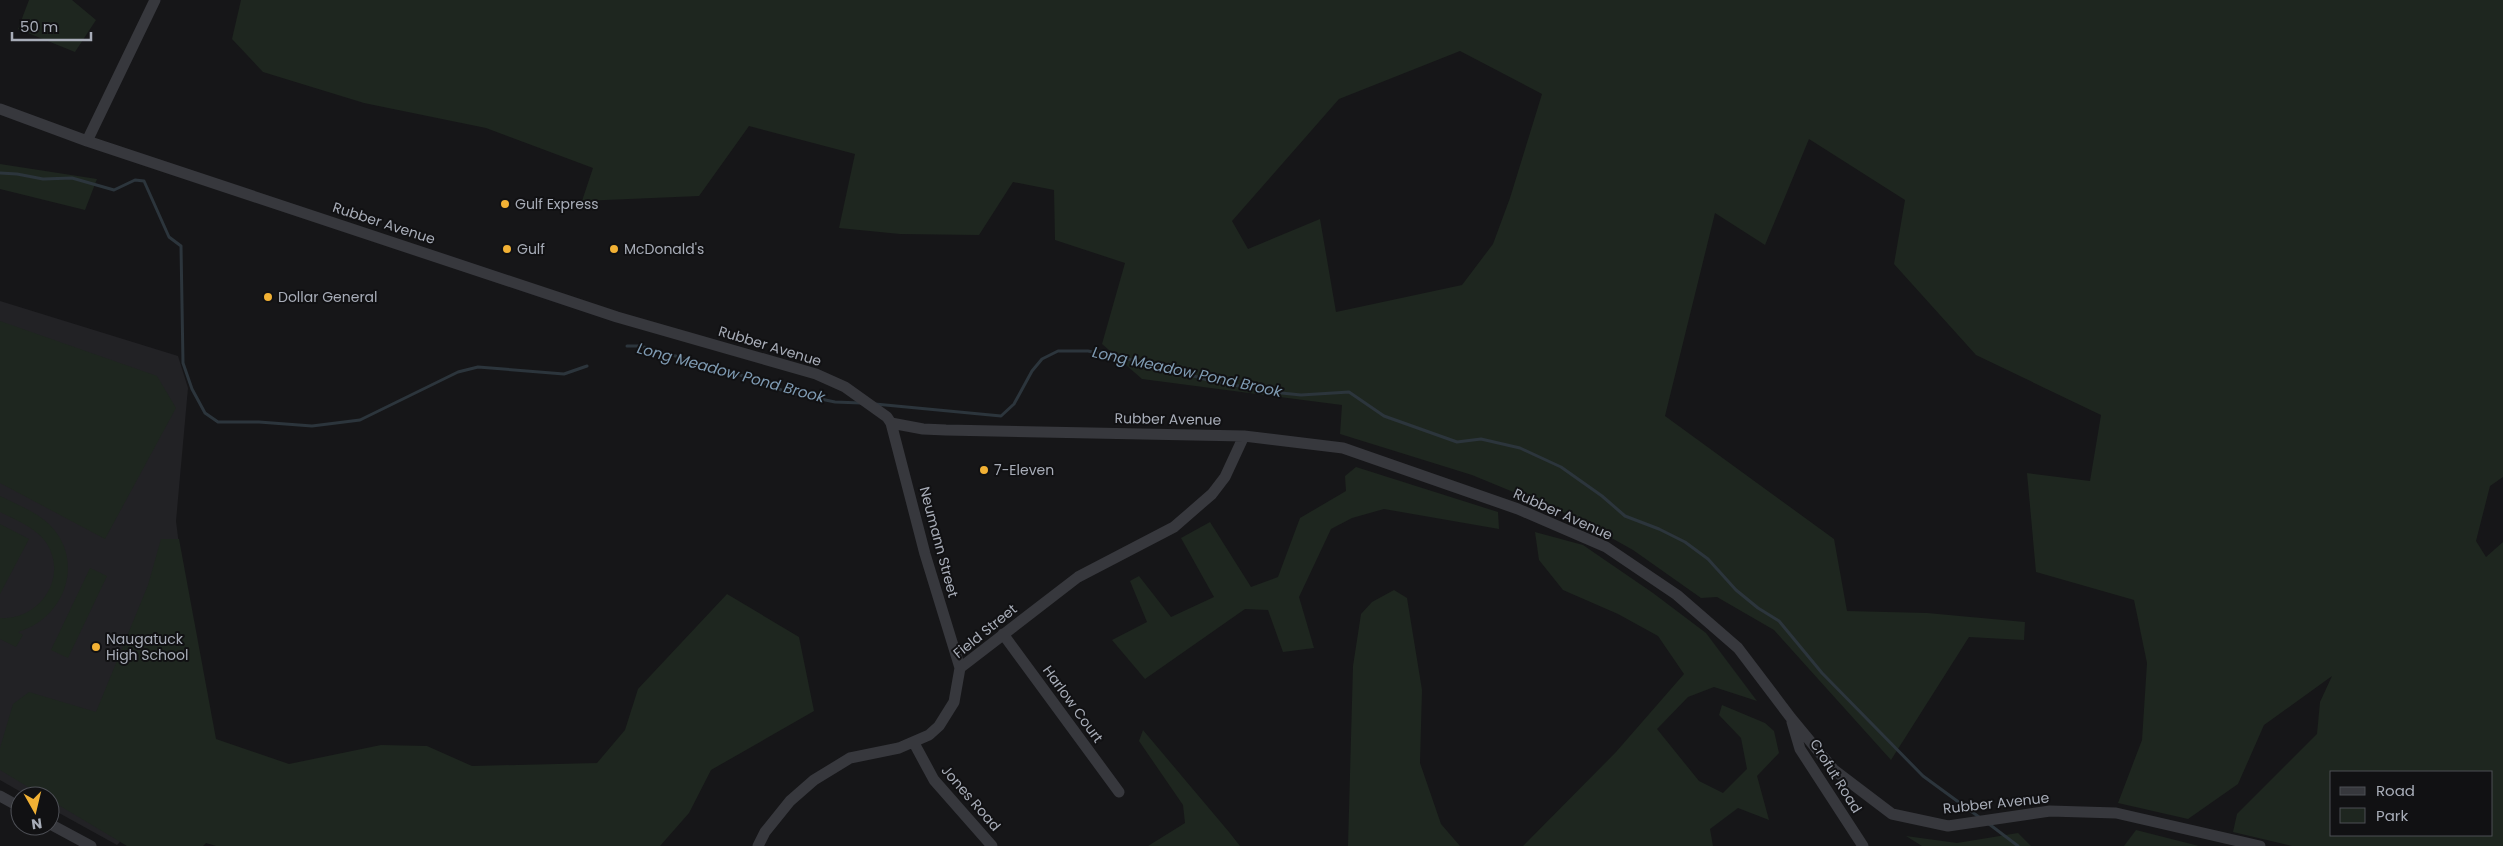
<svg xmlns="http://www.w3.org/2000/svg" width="2503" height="846" font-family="Poppins,sans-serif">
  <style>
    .built { fill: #222225 }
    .green { fill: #1e261f; fill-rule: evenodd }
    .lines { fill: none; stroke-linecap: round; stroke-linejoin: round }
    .stream { stroke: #2c353c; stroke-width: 3 }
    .minor { stroke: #37383d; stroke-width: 11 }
    .poi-dot { fill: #f2b134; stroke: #111113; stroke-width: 2 }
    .labels { text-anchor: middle; stroke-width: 4; stroke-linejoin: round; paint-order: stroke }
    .poi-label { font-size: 14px; fill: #a8adb8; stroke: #111113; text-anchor: start }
    .street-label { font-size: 14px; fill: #a8adb8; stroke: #111113 }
    .water-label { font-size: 15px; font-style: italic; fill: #7f9bb3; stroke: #111113 }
  </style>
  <rect width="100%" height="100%" fill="#161618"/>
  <!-- built -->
  <path class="built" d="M0,301L178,356L188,388L176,521L205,754L117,845L50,808V796H28L0,780Z"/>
  <!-- green -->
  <path class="green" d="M29,0H72L96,20L75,52L18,29Z
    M241,0H2503V477L2490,486L2476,541L2486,557L2503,542V846H2292L2233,832L2237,814L2317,734L2320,702L2332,676L2264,725L2238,784L2188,819L2118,803L2142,740L2147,663L2134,600L2036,572L2027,473L2090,481L2101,415L1976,355L1894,264L1905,200L1809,139L1765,245L1715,213L1665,416L1834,539L1847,611L1927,613L2025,622L2024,640L1969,637L1891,760L1774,630L1717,597L1701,598L1633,550L1572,516L1472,475L1340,434L1342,405L1142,379L1102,344L1125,263L1055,240L1054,190L1013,182L979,235L900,234L839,228L855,154L749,126L699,196L582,201L593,168L486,128L364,103L263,72L232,39ZM1460,51L1542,94L1510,198L1493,244L1462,285L1336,312L1320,219L1248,249L1232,221L1339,99ZM2332,772H2492V835H2332Z
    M0,164L97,179L85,210L0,189Z
    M0,321L157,376L176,408L105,539L0,483Z
    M1356,467L1498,512L1499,529L1384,509L1352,518L1331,529L1299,597L1314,648L1283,652L1268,610L1245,609L1145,679L1112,640L1147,622L1130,581L1139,576L1171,617L1214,597L1181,538L1210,522L1251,587L1278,577L1300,518L1346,491L1345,476Z
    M0,496C16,504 37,512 50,525C86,562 64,619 18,632L23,635L16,647L0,639V618C40,621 70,576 45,541C34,527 16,520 0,512Z
    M0,524L29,539L0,594Z
    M1535,532L1583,545L1653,593L1706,633L1757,701L1714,687L1688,697L1657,729L1699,781L1723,793L1747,769L1741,738L1719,715L1722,705L1765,723L1774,731L1779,753L1757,776L1769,820L1738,808L1710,829L1713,846H1523L1616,752L1684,674L1658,636L1618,614L1563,590L1539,560Z
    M161,539H179L216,739L289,764L381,745L427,746L472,766L597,763L625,730L638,689L727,594L799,637L814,711L711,770L689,813L660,846H216L206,843L203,846H127L50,800V796H43L0,770V748L13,704L29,692L96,712L148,585Z
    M90,568L107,576L68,658L51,650Z
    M1394,590L1407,598L1422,690L1420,763L1441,824L1460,846H1348L1353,666L1361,614L1372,602Z
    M1143,730L1229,832L1240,846H1148L1185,823L1183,805L1139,741Z
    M2136,830L2199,846H2124Z
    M2018,833L2031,846H1922L1906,836L1957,843Z"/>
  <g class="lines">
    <!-- stream -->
    <path class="stream" d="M0,173L17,174L43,179L72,178L114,190L135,180L144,181L169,237L181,246L183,363L192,389L205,413L218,422H259L312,426L360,420L458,372L478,367L564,374L587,366
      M627,346H640L729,371L787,392L835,402L861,403
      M875,404L1001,416L1014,404L1032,371L1042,359L1058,351H1088L1156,365L1211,381L1272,392L1301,395L1349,392L1384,416L1457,442L1481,439L1520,448L1561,467L1602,496L1625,516L1659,529L1685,542L1708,559L1736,590L1758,608L1779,621L1822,673L1923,776L1979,817
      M1989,824L2018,846"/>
    <!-- minor -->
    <path class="minor" d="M0,109L87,141L617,317L816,374L845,387L887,417L891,423L925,554L960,668L954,702L939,726L929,735L899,748L850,758L814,780L790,801L765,832L758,846
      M87,141L155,0
      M891,423L923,429L946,430L1244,436L1343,448L1518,509L1606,547L1677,595L1738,648L1791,718L1834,770L1892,814L1948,826L2050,811L2116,813L2260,846
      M1003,634L1119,792
      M960,668L1078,577L1174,527L1212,494L1225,477L1244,436
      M1792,722L1800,749L1863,846
      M914,743L934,780L992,846
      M0,796L20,807
      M50,824L91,846"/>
  </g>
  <!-- markers -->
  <g class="poi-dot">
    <circle cx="505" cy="204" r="5"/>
    <circle cx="507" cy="249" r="5"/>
    <circle cx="614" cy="249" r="5"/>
    <circle cx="268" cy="297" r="5"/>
    <circle cx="984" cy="470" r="5"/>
    <circle cx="96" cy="647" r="5"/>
  </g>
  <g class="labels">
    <!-- poi labels -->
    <g class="poi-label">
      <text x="515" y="209">Gulf Express</text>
      <text x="517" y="254">Gulf</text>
      <text x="624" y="254">McDonald's</text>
      <text x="278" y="302">Dollar General</text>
      <text x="994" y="475">7-Eleven</text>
      <text x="106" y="644">Naugatuck<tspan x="106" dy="16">High School</tspan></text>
    </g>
    <!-- street labels -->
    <g class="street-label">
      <text transform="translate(384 223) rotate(18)" y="5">Rubber Avenue</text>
      <text transform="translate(770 346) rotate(17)" y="5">Rubber Avenue</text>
      <text transform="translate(1168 419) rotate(1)" y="5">Rubber Avenue</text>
      <text transform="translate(1563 514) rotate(24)" y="5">Rubber Avenue</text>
      <text transform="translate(939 542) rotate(75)" y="5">Neumann Street</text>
      <text transform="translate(985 631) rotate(-39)" y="5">Field Street</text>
      <text transform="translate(1073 704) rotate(54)" y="5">Harlow Court</text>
      <text transform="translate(1836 776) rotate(58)" y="5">Crofut Road</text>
      <text transform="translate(971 798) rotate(49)" y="5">Jones Road</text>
      <text transform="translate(1996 803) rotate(-6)" y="5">Rubber Avenue</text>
    </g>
    <!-- water labels -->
    <g class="water-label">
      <text transform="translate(1187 372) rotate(12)" y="5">Long Meadow Pond Brook</text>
      <text transform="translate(731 373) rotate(15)" y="5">Long Meadow Pond Brook</text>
    </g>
  </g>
  <!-- legend -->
  <rect x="2330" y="771" width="162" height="65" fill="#111113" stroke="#4d4f55"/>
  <rect x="2340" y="787" width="25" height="8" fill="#37383d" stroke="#4d4f55"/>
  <text x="2376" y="796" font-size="15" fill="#a8adb8">Road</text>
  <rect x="2340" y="808" width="25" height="15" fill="#1e261f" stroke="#4d4f55"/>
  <text x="2376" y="821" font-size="15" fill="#a8adb8">Park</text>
  <!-- north arrow -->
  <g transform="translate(35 811) rotate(172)"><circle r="24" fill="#111113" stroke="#4d4f55"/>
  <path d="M0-4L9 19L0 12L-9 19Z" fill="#f2b134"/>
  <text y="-8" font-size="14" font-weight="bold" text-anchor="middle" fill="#a8adb8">N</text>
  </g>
  <!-- scale -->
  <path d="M12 32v8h79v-8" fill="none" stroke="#a8adb8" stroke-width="2.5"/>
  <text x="20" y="32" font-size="15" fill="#a8adb8" stroke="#111113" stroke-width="4" paint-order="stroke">50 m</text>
</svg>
